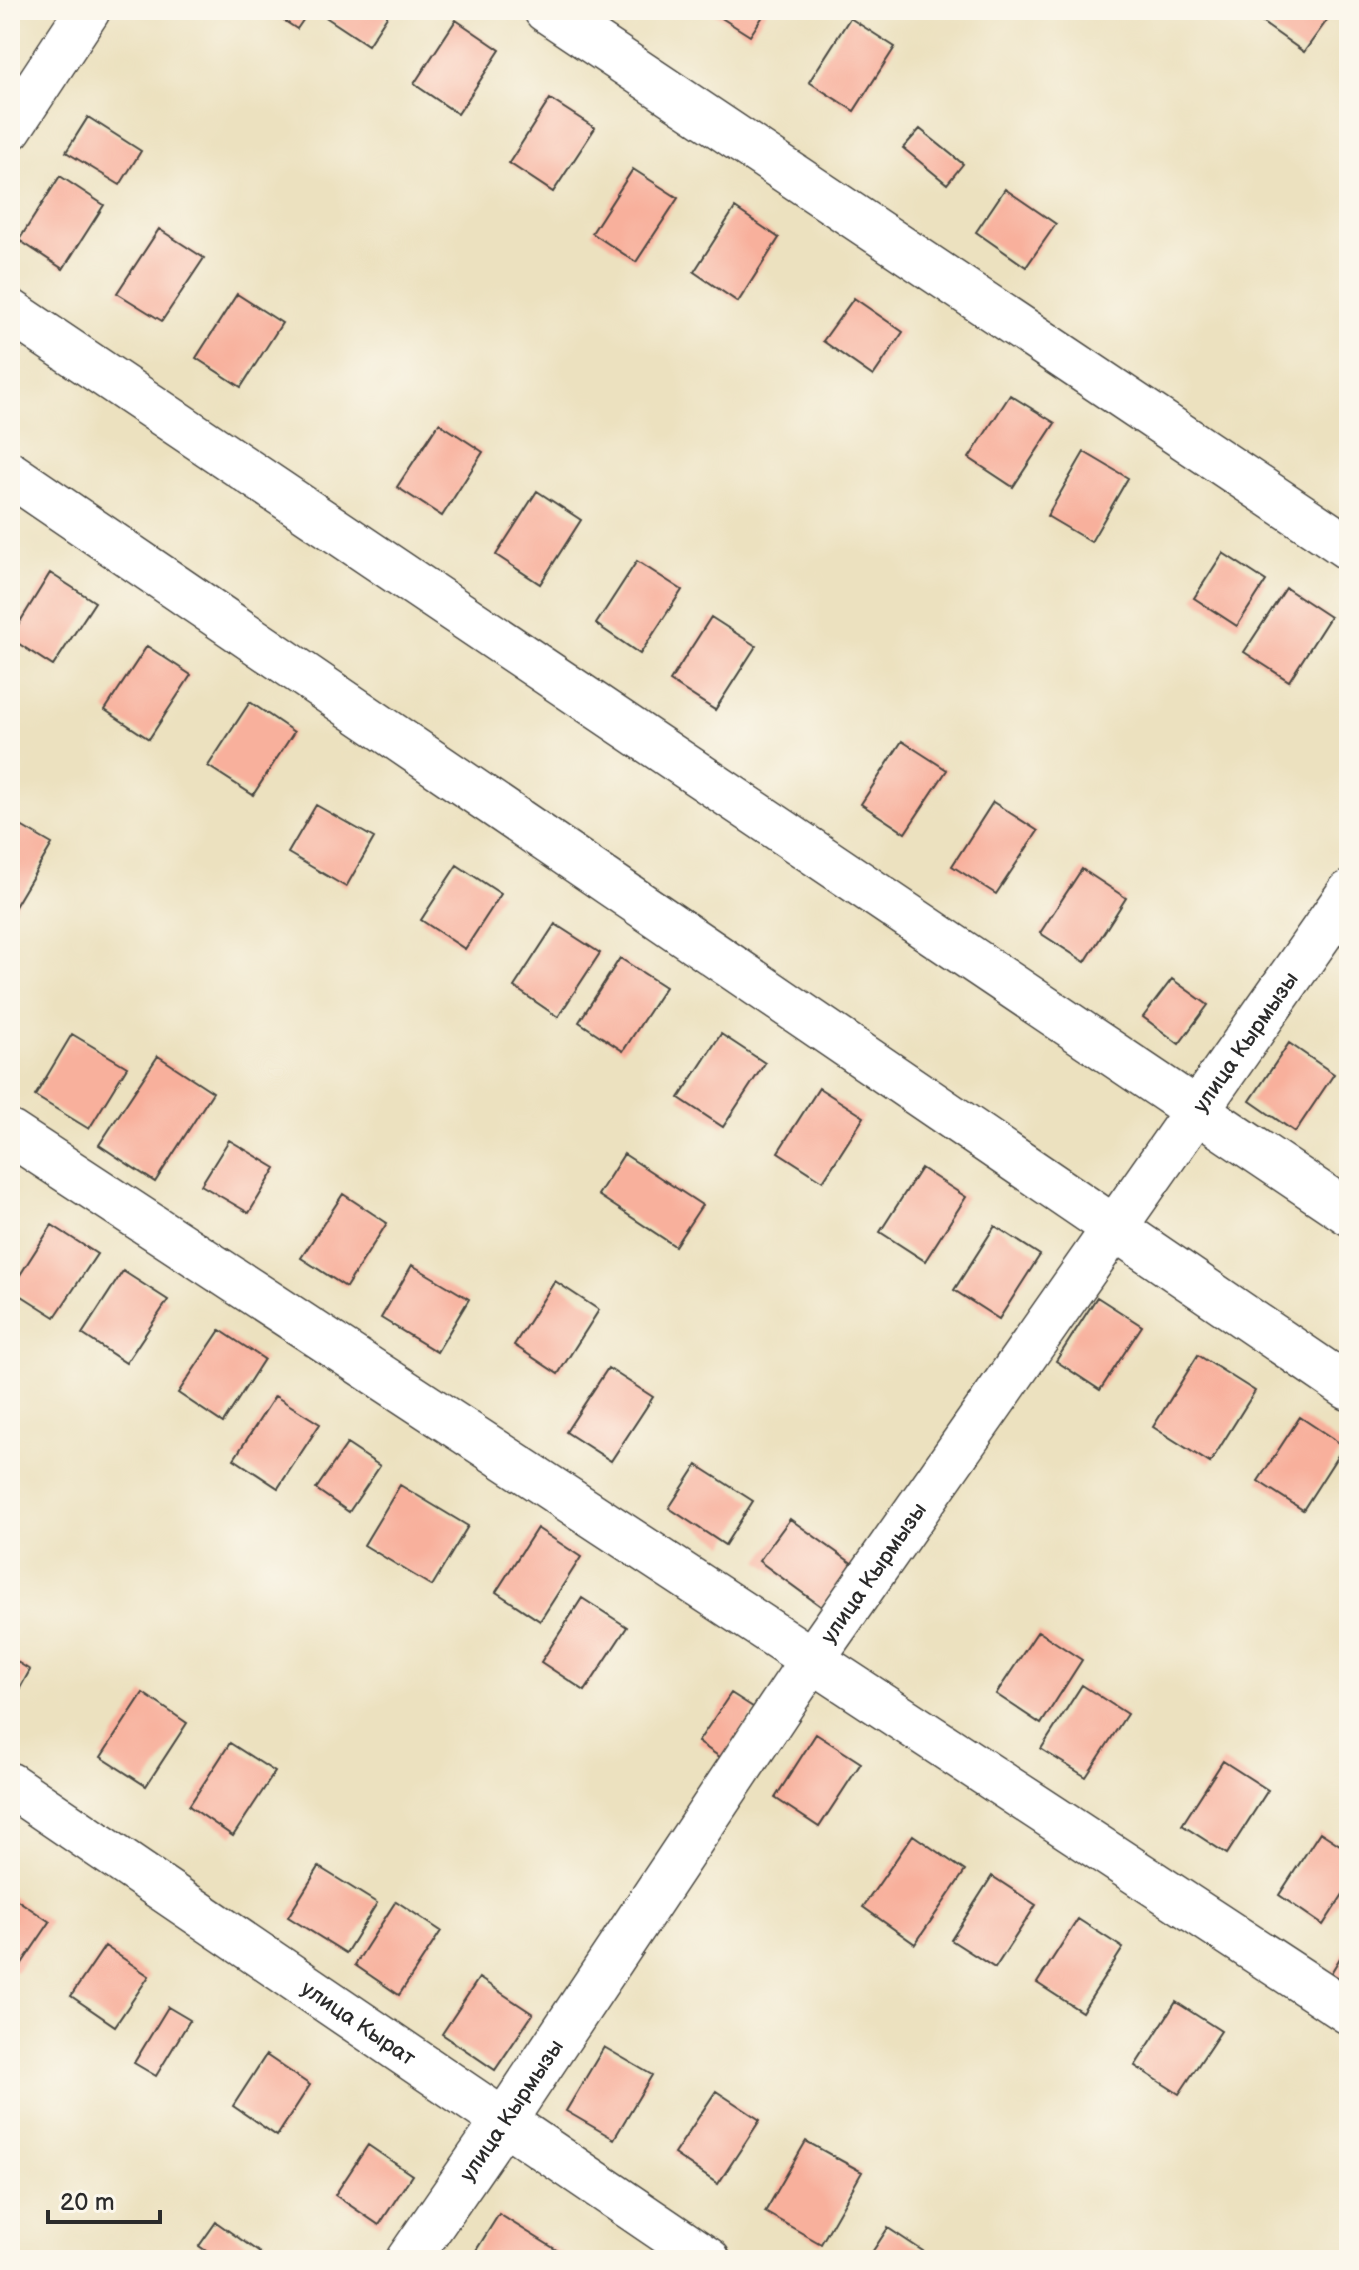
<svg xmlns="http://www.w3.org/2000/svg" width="1359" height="2270" font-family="'Balsamiq Sans',sans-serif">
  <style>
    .building { fill: #f8b09c }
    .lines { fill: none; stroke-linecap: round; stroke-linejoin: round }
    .minor-casing { stroke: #484641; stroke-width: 47 }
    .minor { stroke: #fff; stroke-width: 44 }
    .labels { text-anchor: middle; stroke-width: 7; stroke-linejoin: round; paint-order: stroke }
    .street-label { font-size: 22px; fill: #2b2b2b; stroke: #fbf7ec }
  </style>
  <rect width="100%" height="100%" fill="#fbf7ec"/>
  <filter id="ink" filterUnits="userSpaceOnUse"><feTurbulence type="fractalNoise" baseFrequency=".0125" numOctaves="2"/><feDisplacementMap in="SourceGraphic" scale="16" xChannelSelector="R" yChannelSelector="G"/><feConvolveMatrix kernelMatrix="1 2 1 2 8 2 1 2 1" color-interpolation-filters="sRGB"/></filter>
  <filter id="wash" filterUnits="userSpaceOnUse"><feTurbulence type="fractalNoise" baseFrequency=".006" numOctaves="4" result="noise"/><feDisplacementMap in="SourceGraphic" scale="32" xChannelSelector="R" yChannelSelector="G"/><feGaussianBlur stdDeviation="1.8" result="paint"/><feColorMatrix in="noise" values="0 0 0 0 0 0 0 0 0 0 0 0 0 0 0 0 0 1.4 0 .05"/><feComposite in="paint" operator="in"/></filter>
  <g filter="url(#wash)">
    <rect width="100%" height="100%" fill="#ece1bf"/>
    <g id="blocks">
      <!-- building -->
      <path class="building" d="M268,10H310L297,29Z
        M327,10H391L368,45L324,16Z
        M709,10H767L750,36Z
        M1257,10H1322L1330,16L1304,52L1253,16Z
        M850,18L895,47L854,111L809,82Z
        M456,20L500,50L458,114L414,84Z
        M550,99L595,128L553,192L509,163Z
        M88,117L141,151L120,185L66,152Z
        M920,129L963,164L947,184L903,148Z
        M633,169L678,198L636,262L592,233Z
        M60,176L104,205L63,269L19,240Z
        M1005,189L1056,224L1026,267L976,232Z
        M735,208L779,238L738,302L694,272Z
        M159,229L204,258L162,321L117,293Z
        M237,294L282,323L241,387L196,358Z
        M854,298L903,332L873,376L823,341Z
        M1010,395L1055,423L1013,487L969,458Z
        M439,423L483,452L442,516L397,487Z
        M1084,452L1128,478L1091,542L1047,516Z
        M537,491L581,520L540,584L496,555Z
        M1223,553L1266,581L1237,626L1194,598Z
        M637,561L682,590L640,654L596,624Z
        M50,573L95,602L53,666L10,638Z
        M1286,588L1330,617L1289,681L1244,652Z
        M711,617L756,646L715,710L670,681Z
        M147,646L191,675L149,739L105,710Z
        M250,702L294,732L253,795L208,766Z
        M902,741L947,770L905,833L861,804Z
        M993,802L1038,831L996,894L952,866Z
        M316,805L374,838L346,887L288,853Z
        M21,826L52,844L10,915V845Z
        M457,865L501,894L465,949L421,920Z
        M1082,869L1126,898L1085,962L1040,933Z
        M555,924L600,953L558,1017L514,987Z
        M620,958L665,987L623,1051L579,1022Z
        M1172,979L1208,1005L1179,1044L1143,1017Z
        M72,1034L127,1067L89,1129L35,1096Z
        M721,1034L765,1063L723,1127L679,1098Z
        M1289,1043L1334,1074L1295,1132L1250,1101Z
        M158,1056L213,1092L155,1182L99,1145Z
        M819,1088L864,1117L823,1181L778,1152Z
        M229,1140L276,1168L249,1213L201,1185Z
        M624,1154L702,1205L675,1246L598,1195Z
        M921,1168L966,1197L925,1261L880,1232Z
        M343,1194L387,1223L346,1287L301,1258Z
        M52,1225L97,1254L55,1317L11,1289Z
        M995,1226L1040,1255L999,1319L954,1290Z
        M412,1265L469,1299L437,1352L381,1318Z
        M123,1271L168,1300L126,1363L82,1334Z
        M555,1281L599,1310L558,1374L514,1345Z
        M1097,1297L1142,1326L1100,1390L1056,1361Z
        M220,1330L264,1359L223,1423L178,1393Z
        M1198,1355L1255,1391L1210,1463L1153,1427Z
        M608,1368L653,1397L611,1461L566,1432Z
        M275,1396L320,1424L278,1488L234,1459Z
        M1300,1417L1344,1446L1303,1510L1258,1481Z
        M347,1444L380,1466L349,1512L316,1489Z
        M697,1465L753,1501L725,1545L669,1508Z
        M400,1485L468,1526L432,1586L364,1545Z
        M790,1519L853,1564L822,1607L759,1561Z
        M537,1528L581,1557L540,1621L496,1592Z
        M582,1598L627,1627L585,1691L541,1662Z
        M1038,1631L1082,1660L1041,1724L996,1694Z
        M14,1660L30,1670L10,1706V1667Z
        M1082,1685L1127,1714L1086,1777L1041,1749Z
        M143,1693L187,1723L146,1786L101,1757Z
        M731,1693L756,1709L723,1759L698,1742Z
        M816,1734L861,1763L819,1827L775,1798Z
        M230,1743L275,1772L233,1836L189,1806Z
        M1223,1761L1268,1790L1227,1854L1182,1825Z
        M1320,1832L1349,1851V1885L1323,1925L1279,1895Z
        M913,1835L965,1871L915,1944L863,1907Z
        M319,1867L377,1903L346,1953L288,1917Z
        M992,1876L1036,1905L995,1968L951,1940Z
        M10,1895L50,1922L16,1972L10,1968Z
        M396,1901L441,1931L399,1995L355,1965Z
        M1078,1919L1123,1948L1082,2012L1037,1983Z
        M1349,1943V1984L1331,1973Z
        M105,1946L149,1976L115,2026L71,1996Z
        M479,1978L533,2014L495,2070L442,2034Z
        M1176,2002L1221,2031L1179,2094L1135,2066Z
        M168,2007L190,2020L156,2076L134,2063Z
        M604,2047L652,2075L614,2139L566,2111Z
        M266,2055L310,2085L277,2136L233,2106Z
        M716,2091L760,2120L718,2184L674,2154Z
        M806,2141L862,2172L821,2244L765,2212Z
        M368,2145L412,2175L379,2225L335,2195Z
        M499,2214L563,2254L559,2260H470Z
        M216,2222L260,2253L255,2260H219L199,2246Z
        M888,2228L932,2257L930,2260H867Z"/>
    </g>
  </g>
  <g filter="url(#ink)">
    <use href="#blocks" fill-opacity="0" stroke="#484641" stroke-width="2"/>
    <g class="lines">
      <defs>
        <g id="minor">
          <path d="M546,10L1349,548"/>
          <path d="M10,128L88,10"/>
          <path d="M10,311L1349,1213"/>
          <path d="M10,474L1349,1388"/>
          <path d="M10,1133L1349,2012"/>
          <path id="s1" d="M10,1785L708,2260"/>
          <path id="s2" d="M408,2260L504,2121L813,1658L1349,893"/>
        </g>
      </defs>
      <!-- minor casing -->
      <use href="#minor" class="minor-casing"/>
      <!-- minor -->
      <use href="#minor" class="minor"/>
    </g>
  </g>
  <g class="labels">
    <!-- street labels -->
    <g class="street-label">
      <text dy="8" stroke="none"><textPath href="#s2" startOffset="1478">улица Кырмызы</textPath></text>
      <text dy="8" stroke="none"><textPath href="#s2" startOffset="830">улица Кырмызы</textPath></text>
      <text dy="8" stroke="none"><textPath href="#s1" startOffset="422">улица Кырат</textPath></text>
      <text dy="8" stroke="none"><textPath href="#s2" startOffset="182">улица Кырмызы</textPath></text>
    </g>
  </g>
  <!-- margin -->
  <rect width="1359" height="2270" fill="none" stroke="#fbf7ec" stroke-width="40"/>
  <!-- scale -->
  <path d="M48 2210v12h112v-12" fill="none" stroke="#2b2b2b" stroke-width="4"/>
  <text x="60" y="2210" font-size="24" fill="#2b2b2b" stroke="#fbf7ec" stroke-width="6" paint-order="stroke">20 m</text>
</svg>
